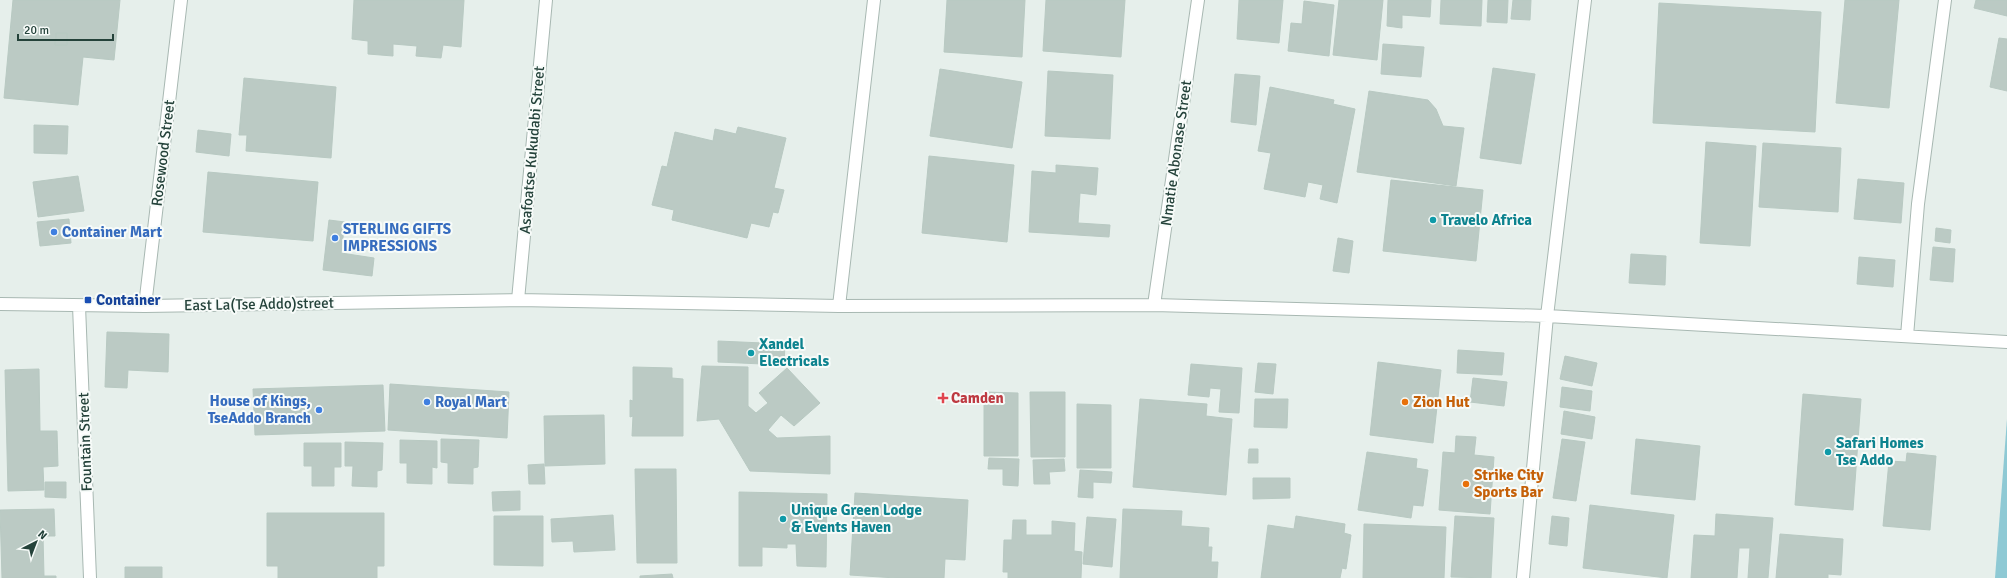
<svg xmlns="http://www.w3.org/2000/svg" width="2007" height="578" font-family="Signika,sans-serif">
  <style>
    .water { fill: #8ec9d4 }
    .building { fill: #bbcac4; stroke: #b8c9c2; fill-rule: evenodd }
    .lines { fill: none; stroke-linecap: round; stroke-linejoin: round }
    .minor-casing { stroke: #a8b8b2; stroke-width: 14 }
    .minor { stroke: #fff; stroke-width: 12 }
    .culture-dot { fill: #0f9aa8; stroke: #f7fbf9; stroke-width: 1.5 }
    .shop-dot { fill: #3f7fe0; stroke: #f7fbf9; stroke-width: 1.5 }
    .transit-dot { fill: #1a4fb4; stroke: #f7fbf9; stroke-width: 1.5 }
    .health-dot { fill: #e0444e; stroke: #f7fbf9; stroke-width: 1.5 }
    .food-dot { fill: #e8710a; stroke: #f7fbf9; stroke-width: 1.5 }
    .labels { text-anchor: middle; stroke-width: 4; stroke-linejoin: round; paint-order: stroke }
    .street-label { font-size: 15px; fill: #24423a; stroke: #f7fbf9 }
    .culture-label { font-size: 15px; font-weight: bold; fill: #0d838f; stroke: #f7fbf9; text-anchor: start }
    .shop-label { font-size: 15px; font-weight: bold; fill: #366cbe; stroke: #f7fbf9; text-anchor: start }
    .transit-label { font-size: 15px; font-weight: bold; fill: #164399; stroke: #f7fbf9; text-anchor: start }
    .health-label { font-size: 15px; font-weight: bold; fill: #be3a42; stroke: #f7fbf9; text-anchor: start }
    .food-label { font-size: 15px; font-weight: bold; fill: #c56008; stroke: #f7fbf9; text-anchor: start }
  </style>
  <rect width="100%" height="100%" fill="#e6efeb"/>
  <!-- water -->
  <path class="water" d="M2007,419V578H1995Z"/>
  <!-- building -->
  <path class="building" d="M13,0H120L114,60L83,57L78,105L4,98ZM56,33H67V45H55Z
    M354,0H464L461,47L443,45L441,58L416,56L417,46L393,44V56L368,54V41L352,39Z
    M947,0H1025L1022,57L944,52Z
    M1046,0H1125L1121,57L1043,51Z
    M1239,0H1283L1279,43L1237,39Z
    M1339,0H1383L1377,60L1333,55Z
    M1388,0H1431L1430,17L1402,15V28L1387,26Z
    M1441,0H1482L1481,26L1440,24Z
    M1488,0H1508L1507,23L1487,22Z
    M1513,0H1531L1530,20L1511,19Z
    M1845,0H1899L1889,108L1836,103Z
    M1976,0H2007V16L1974,8Z
    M1304,1L1334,5L1329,56L1288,51L1291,23L1302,24Z
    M1659,3L1821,12L1815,132L1653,123Z
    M56,33H67V45H55Z
    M1999,38L2007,39V91L1990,87Z
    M1383,44L1424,47L1421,77L1381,74Z
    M1493,68L1535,74L1521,164L1480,158Z
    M940,69L1022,82L1012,148L930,136Z
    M1048,71L1113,75L1110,139L1045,136Z
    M1235,74L1260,76L1256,125L1231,122Z
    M244,78L336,87L331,158L246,151L247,135H239Z
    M1270,87L1334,100L1333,104L1355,109L1337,203L1320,199L1323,185L1308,182L1305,197L1264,189L1271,153L1258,151Z
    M1369,91L1428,100L1436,109L1443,126L1464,128L1456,186L1357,172Z
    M34,125L68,126L67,154L34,153Z
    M738,127L786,138L774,188L784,190L778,213L773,212L769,227L751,223L747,238L672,220L674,210L652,205L662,166L667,167L675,132L713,141L715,129L736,134Z
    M198,130L231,134L229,156L196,152Z
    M1706,142L1756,146L1750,246L1700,243Z
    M1763,143L1841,148L1838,212L1759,207Z
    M929,156L1014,165L1007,242L922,233Z
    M1056,165L1098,168L1096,195L1080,193L1078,223L1110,225L1109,237L1029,232L1032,171L1056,173Z
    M208,172L318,182L313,241L203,232Z
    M78,176L84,211L38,217L33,182Z
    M1858,179L1904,183L1901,223L1854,219Z
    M1391,180L1483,190L1476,261L1383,251Z
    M69,219L71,243L40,246L37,222Z
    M329,220L345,222L341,253L374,258L372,276L323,270Z
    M1936,228L1951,230L1950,243L1935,241Z
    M1338,238L1353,241L1349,273L1333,271Z
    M1933,247L1955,249L1953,282L1930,280Z
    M1631,254L1666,256L1665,285L1629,283Z
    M1859,257L1895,260L1893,287L1857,284Z
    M107,332L169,334L168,372L128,370L127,388L105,387Z
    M718,341L785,344L784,365L718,362Z
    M1458,350L1504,353L1502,375L1457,373Z
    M1565,356L1597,363L1592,386L1560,379Z
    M1378,362L1441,370L1433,443L1370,435Z
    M1258,363L1276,364L1273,394L1255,392Z
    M1191,364L1242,368L1239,413L1219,412L1221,389L1210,388L1209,397L1188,395Z
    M702,366L748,367V406L756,413L768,403L759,393L787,368L820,403L794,426L781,415L768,430L777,438L830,436V474L750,471L719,419L697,421Z
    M633,367L672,368V378L683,379V436H632L633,416L630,417V400L633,401Z
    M39,369L40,431H57L58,466L43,467L44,490L8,491L5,370Z
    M1473,378L1507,382L1504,406L1470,402Z
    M390,384L509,392L507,438L388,430Z
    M383,385L385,431L255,435L253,389Z
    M1562,387L1592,391L1590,411L1560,407Z
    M984,392L1018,393V456H984Z
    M1030,392H1065V457H1031Z
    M1803,394L1861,399L1853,510L1795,505Z
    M1140,399L1207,404L1206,416L1232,419L1226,495L1133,487Z
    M1255,399H1288L1287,428L1254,427Z
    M1077,404L1111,405V468H1077Z
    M1564,411L1595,417L1592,439L1561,434Z
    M604,415L605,464L545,466L544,416Z
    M1456,436L1476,437L1474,455L1494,457L1490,514L1439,510L1443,452L1455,453Z
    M441,439L479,440L478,467L473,468V484L448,483V463L441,462Z
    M1562,439L1585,442L1576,501L1553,498Z
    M1636,439L1700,446L1695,500L1631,494Z
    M400,440L437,441V468L432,467V484L407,483V463H400Z
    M345,442L383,443L382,470L377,471V487L352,486L353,466H345Z
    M304,443H341V467H334V486H312V466H304Z
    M1249,449H1258V463H1248Z
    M1367,452L1417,459L1416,468L1428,470L1423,506L1413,505L1411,518L1358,510Z
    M1907,453L1936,456L1930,530L1883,526L1889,461L1906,462Z
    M989,458L1019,459L1018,486L1003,485V469H988Z
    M1064,459L1065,471L1049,472L1050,484H1034L1033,460Z
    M544,464L545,484H529L528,465Z
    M635,469H676L677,563H637Z
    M1080,470L1112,472L1111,483L1093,482V498L1078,497Z
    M1253,478H1290V498L1253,499Z
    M45,482H66V498L45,497Z
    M520,491V510L493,511L492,492Z
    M739,492L827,494L826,567L797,566L796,544H787V548L762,547V566H739Z
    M855,493L968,500L965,560L945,559L944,578H896L850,575Z
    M1590,505L1674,515L1667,578L1583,568Z
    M54,509L55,536H43L44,576H56V578H2L0,510Z
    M1123,509L1182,511L1181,526L1209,528L1208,547H1212L1211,562H1218L1217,578H1120Z
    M267,513H384V566H377V578H278V566H267Z
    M1716,514L1773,518L1768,578H1748L1750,548H1739L1737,578H1691L1694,535L1715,536Z
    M613,515L615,550L574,552L573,541L552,542L551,519Z
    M494,516H543V566L494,565Z
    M1296,516L1345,524L1344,533L1351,535L1346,569L1342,568L1340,578H1261L1268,525L1294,529Z
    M1455,516L1494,518L1491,578L1451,577Z
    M1552,516L1569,518L1567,546L1549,544Z
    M1087,517L1116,519L1112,567L1083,564Z
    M1013,520H1026V535H1052V521L1075,523L1074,551L1082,552L1081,578H1008V572H1003L1004,540H1012Z
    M1364,524L1446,527L1444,578H1363Z
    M1780,534L1843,539L1841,575L1828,574V578H1776Z
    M125,567H162V578H125Z
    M672,574L673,578H640V576Z"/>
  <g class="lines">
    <defs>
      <path id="minor" d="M518,300L546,0
        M0,304L145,306L518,300L839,306L1154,305L1547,316L2007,342
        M1154,305L1198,0
        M79,306L90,578
        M145,306L181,0
        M839,306L874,0
        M1907,336L1918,204L1945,0
        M1523,578L1547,316L1585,0"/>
    </defs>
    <!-- minor casing -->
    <use href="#minor" class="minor-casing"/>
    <!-- minor -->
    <use href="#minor" class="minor"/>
  </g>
  <!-- markers -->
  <g class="culture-dot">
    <circle cx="1433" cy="220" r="4"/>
    <circle cx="751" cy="353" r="4"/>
    <circle cx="1828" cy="452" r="4"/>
    <circle cx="783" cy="519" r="4"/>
  </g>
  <g class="shop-dot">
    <circle cx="54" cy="232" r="4"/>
    <circle cx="335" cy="238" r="4"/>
    <circle cx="427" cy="402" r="4"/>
    <circle cx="319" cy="410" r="4"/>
  </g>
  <rect class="transit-dot" x="84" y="296" width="8" height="8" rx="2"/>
  <path class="health-dot" d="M941 392h4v4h4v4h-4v4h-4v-4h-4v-4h4z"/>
  <g class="food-dot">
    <circle cx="1405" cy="402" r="4"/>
    <circle cx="1466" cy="484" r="4"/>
  </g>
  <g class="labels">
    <!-- street labels -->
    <g class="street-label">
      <text transform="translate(532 150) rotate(-85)" y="5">Asafoatse Kukudabi Street</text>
      <text transform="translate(163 153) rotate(-83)" y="5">Rosewood Street</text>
      <text transform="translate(1176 153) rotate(-82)" y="5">Nmatie Abonase Street</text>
      <text transform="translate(259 304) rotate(-1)" y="5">East La(Tse Addo)street</text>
      <text transform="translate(85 442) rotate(-92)" y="5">Fountain Street</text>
    </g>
    <!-- culture labels -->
    <g class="culture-label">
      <text x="1441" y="225">Travelo Africa</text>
      <text x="759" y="349">Xandel<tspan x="759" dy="17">Electricals</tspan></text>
      <text x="1836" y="448">Safari Homes<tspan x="1836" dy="17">Tse Addo</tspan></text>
      <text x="791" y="515">Unique Green Lodge<tspan x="791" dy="17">&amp; Events Haven</tspan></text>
    </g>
    <!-- shop labels -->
    <g class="shop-label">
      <text x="343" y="234">STERLING GIFTS<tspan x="343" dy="17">IMPRESSIONS</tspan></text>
      <text x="62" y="237">Container Mart</text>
      <text x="311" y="406" text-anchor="end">House of Kings,<tspan x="311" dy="17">TseAddo Branch</tspan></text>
      <text x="435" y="407">Royal Mart</text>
    </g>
    <!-- transit labels -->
    <g class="transit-label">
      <text x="96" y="305">Container</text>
    </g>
    <!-- health labels -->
    <g class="health-label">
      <text x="951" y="403">Camden</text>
    </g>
    <!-- food labels -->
    <g class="food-label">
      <text x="1413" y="407">Zion Hut</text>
      <text x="1474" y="480">Strike City<tspan x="1474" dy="17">Sports Bar</tspan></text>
    </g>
  </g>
  <!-- north arrow -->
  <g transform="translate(36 542) rotate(42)" stroke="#f7fbf9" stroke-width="3" paint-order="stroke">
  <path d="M0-3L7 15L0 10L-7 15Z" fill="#24423a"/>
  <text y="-6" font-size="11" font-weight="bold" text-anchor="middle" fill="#24423a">N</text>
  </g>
  <!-- scale -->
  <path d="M18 34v6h95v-6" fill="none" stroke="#24423a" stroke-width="2"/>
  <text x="24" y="34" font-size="12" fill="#24423a" stroke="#f7fbf9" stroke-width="3" paint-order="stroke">20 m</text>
</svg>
